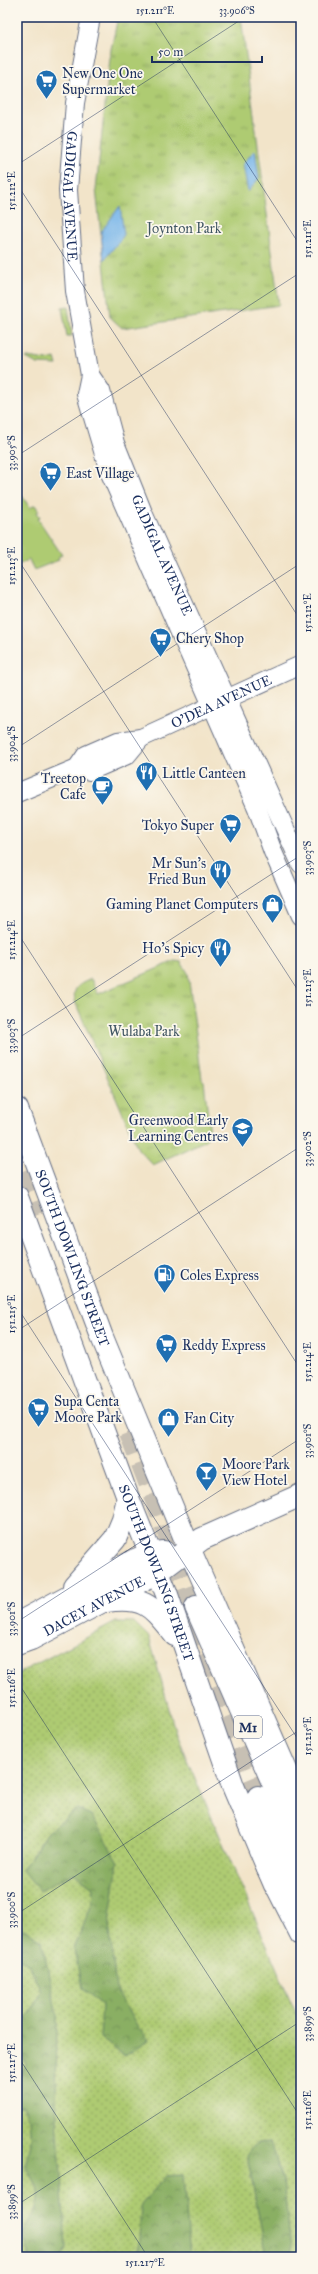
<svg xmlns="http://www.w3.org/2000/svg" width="318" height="2274" font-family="'IM FELL Great Primer',serif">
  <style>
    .grass { fill: url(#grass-dots); stroke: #647d68 }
    .forest { fill: url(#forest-crowns); stroke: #526f61 }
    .park { fill: url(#park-tufts); stroke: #647d68 }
    .garden { fill: #aecb72; stroke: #647d68 }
    .water { fill: #77b5ea; stroke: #4972a4 }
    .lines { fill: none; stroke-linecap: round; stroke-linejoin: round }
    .highway-tunnel { stroke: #c7c0b4; stroke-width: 22; stroke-dasharray: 22 11; stroke-linecap: butt }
    .minor-casing { stroke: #666e83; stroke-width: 20 }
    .major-casing { stroke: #666e83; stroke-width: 24 }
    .highway-casing { stroke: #666e83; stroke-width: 24 }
    .minor { stroke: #fff; stroke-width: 18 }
    .major { stroke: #fff; stroke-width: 22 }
    .highway { stroke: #fff; stroke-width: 22 }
    .ticks { fill: none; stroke: #1b2f5e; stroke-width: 1; stroke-opacity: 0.45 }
    .labels { text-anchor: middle; stroke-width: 3.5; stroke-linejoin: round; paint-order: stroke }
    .shield { fill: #fbf7ec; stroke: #5e6b89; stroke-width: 1 }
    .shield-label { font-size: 13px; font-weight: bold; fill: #1b2f5e }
    .poi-label { font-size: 14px; fill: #1b2f5e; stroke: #fbf7ec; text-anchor: start }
    .street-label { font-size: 14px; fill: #1b2f5e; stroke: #fbf7ec }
    .park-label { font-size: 14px; fill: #405663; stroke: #fbf7ec }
    .neatline { fill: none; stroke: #1b2f5e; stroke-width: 1.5 }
    .ticks-label { font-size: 10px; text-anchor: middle; fill: #1b2f5e }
  </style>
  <defs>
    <pattern id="grass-dots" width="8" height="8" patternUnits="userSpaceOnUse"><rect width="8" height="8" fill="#aecb72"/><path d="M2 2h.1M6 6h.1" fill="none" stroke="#8da561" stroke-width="1.8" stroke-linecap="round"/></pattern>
    <pattern id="forest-crowns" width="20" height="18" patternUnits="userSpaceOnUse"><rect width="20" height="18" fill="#8aaf64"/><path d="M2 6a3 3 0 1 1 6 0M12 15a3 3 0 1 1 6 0" fill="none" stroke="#708f56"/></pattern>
    <pattern id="park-tufts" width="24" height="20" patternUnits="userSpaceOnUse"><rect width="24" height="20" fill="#aecb72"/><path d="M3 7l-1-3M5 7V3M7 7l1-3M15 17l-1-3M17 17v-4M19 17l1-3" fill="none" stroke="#8da561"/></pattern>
  </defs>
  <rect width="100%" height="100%" fill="#fbf7ec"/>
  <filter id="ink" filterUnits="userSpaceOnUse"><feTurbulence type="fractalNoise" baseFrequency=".025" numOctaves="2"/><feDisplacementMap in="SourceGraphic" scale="8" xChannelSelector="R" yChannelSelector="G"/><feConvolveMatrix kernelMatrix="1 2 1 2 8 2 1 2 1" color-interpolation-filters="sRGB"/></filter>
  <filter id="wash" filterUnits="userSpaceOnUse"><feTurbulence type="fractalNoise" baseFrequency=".012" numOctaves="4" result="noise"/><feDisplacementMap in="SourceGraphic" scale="16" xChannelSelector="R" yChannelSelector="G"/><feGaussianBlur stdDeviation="0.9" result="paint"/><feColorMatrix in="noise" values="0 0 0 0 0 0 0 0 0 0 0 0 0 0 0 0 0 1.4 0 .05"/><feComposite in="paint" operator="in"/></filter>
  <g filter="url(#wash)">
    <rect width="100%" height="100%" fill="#f2e4c9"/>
    <!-- grass -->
    <path class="grass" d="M116,1622H134L149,1637L176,1734L301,2025V2257H17V1674Z"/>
    <!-- forest -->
    <path class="forest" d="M77,1809L91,1815L118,1862L109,1923L116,1989L139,2029L149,2040L125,2056L100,2038L102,2005L82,1988L74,1949L92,1904L93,1887L74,1873L39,1891L22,1870L48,1832Z
      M17,1925L42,1941L57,2016L56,2104L66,2248L62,2257H29V2252L23,2236C38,2202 47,2197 25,2165L31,2143L29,2120L23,2106H17V2082L26,2064L17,2040V2025L30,2014L41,1991L30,1966L17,1957Z
      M270,2142L283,2180L292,2257H267L247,2156L256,2143Z
      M183,2175L190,2257H138L141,2205L166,2176Z"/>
    <!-- park -->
    <path class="park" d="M118,17H241L279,305L122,328L110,317L96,189L111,49Z
      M175,961L181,962L188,973L202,1079L204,1081L210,1134L206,1140L153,1165L138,1149L76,1004C71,988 78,985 91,979L98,994Z"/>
    <!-- garden -->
    <path class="garden" d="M68,307L72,336H67L62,308Z
      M27,357L47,360L55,358L57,365L37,364L26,358Z
      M17,488L30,508L35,505L39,511L37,512L40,517L38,519L62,555L58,557L59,560L34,570L29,560L17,565Z"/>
    <!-- water -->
    <path class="water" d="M255,150L259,178L248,192L243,164Z
      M120,206L124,235L104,260L101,232Z"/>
  </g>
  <g filter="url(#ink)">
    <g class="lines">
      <!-- highway-tunnel -->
      <path class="highway-tunnel" d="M17,1173L33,1216
        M130,1432L196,1607
        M187,1626L258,1797"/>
      <defs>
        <g id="minor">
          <path id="s1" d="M91,17L75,103L68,190L75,291L90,375L101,391L115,443L144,515L301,864"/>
          <path d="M90,375L86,394L109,471L257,808L273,852L301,916"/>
          <path d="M77,768L90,771L127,755L141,738"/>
          <path id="s2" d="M17,793L77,768L86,755L118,741L141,738L301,665"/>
        </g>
        <g id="major">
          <path id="s3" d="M17,1109L102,1337L189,1548L301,1804"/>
          <path id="s4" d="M17,1197L128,1498L166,1592L233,1786L275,1885"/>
          <path d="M74,1586L115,1539L123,1520L128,1498"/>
          <path d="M106,1601C146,1596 151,1606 175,1635"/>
          <path d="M17,1624L135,1560L150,1554L164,1552"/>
          <path id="s5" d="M17,1644L31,1639L158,1572L202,1539L301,1495"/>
        </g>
        <path id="highway" d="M196,1607L301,1847
          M258,1797L301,1892
          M267,1867L301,1934"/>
      </defs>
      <!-- minor casing -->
      <use href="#minor" class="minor-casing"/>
      <!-- major casing -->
      <use href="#major" class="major-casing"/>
      <!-- highway casing -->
      <use href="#highway" class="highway-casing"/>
      <!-- minor -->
      <use href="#minor" class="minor"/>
      <!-- major -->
      <use href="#major" class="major"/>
      <!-- highway -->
      <use href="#highway" class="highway"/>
    </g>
  </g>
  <!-- ticks -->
  <path class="ticks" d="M152,17L301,247M17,165L245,17M17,184L301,621M17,456L301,272M17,558L301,995M17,748L301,563M17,932L301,1370M17,1039L301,855M17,1307L301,1744M17,1331L301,1146M17,1622L301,1438M17,1681L301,2118M17,1914L301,1729M17,2055L148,2257M17,2205L301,2021"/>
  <!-- icons -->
  <defs>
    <symbol id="supermarket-pin" viewBox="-11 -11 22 30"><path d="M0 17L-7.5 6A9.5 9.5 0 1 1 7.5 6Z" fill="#1f6fb2" stroke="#fbf7ec"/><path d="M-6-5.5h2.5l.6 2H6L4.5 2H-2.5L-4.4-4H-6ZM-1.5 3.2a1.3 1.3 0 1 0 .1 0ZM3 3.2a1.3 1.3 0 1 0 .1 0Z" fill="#fff"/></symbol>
    <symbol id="restaurant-pin" viewBox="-11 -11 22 30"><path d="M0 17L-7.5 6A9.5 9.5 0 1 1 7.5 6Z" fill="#1f6fb2" stroke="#fbf7ec"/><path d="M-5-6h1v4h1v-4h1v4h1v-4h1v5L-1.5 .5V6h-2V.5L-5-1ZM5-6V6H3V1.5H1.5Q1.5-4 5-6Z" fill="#fff"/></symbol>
    <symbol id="cafe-pin" viewBox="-11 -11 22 30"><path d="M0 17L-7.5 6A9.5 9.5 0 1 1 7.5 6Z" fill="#1f6fb2" stroke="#fbf7ec"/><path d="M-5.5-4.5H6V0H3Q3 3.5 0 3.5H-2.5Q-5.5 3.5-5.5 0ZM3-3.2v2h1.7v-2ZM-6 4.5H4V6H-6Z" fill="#fff"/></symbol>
    <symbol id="shop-pin" viewBox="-11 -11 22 30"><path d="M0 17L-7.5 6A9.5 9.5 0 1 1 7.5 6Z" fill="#1f6fb2" stroke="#fbf7ec"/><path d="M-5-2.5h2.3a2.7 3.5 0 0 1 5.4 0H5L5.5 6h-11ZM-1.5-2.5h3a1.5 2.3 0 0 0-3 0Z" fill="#fff"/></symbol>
    <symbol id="school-pin" viewBox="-11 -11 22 30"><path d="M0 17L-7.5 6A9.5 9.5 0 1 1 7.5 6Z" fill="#1f6fb2" stroke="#fbf7ec"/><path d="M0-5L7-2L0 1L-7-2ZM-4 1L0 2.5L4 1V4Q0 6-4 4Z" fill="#fff"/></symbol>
    <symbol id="fuel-pin" viewBox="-11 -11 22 30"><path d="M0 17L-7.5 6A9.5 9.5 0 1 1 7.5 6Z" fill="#1f6fb2" stroke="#fbf7ec"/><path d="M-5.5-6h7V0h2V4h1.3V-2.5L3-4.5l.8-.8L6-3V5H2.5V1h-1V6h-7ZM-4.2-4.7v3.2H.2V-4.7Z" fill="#fff"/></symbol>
    <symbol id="bar-pin" viewBox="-11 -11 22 30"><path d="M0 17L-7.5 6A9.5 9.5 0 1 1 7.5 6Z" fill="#1f6fb2" stroke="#fbf7ec"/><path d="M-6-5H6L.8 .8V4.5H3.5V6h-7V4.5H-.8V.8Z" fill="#fff"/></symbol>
  </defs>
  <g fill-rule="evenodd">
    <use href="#supermarket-pin" x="34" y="68" width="25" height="34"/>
    <use href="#supermarket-pin" x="38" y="460" width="25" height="34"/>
    <use href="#supermarket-pin" x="148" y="626" width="25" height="34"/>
    <use href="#restaurant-pin" x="134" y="760" width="25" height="34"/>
    <use href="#cafe-pin" x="90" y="774" width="25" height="34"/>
    <use href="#supermarket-pin" x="218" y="812" width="25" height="34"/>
    <use href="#restaurant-pin" x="208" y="858" width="25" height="34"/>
    <use href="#shop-pin" x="260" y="892" width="25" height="34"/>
    <use href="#restaurant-pin" x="208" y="936" width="25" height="34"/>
    <use href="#school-pin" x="230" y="1116" width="25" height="34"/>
    <use href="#fuel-pin" x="152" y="1262" width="25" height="34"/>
    <use href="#supermarket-pin" x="154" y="1332" width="25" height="34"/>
    <use href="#supermarket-pin" x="26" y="1396" width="25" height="34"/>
    <use href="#shop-pin" x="156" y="1406" width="25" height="34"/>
    <use href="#bar-pin" x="194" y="1460" width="25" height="34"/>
  </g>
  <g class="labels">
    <!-- shield labels -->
    <rect class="shield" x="234" y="1716" width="28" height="22" rx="3"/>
    <g class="shield-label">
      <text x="248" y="1732">M1</text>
    </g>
    <!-- poi labels -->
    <g class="poi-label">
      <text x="62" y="78">New One One<tspan x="62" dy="16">Supermarket</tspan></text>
      <text x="66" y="478">East Village</text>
      <text x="176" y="643">Chery Shop</text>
      <text x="162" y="778">Little Canteen</text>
      <text x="86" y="783" text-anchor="end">Treetop<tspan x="86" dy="16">Cafe</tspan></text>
      <text x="214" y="830" text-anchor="end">Tokyo Super</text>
      <text x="206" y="868" text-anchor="end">Mr Sun's<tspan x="206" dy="16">Fried Bun</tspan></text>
      <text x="258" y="909" text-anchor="end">Gaming Planet Computers</text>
      <text x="204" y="953" text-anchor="end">Ho's Spicy</text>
      <text x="228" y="1125" text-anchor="end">Greenwood Early<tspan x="228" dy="16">Learning Centres</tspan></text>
      <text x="180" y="1280">Coles Express</text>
      <text x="182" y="1350">Reddy Express</text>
      <text x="54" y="1406">Supa Centa<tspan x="54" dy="16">Moore Park</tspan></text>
      <text x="184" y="1423">Fan City</text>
      <text x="222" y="1469">Moore Park<tspan x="222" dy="16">View Hotel</tspan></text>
    </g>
    <!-- street labels -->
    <g class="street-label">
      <text dy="5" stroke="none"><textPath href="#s1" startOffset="181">GADIGAL AVENUE</textPath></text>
      <text dy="5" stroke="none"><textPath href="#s1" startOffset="556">GADIGAL AVENUE</textPath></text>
      <text dy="5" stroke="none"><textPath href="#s2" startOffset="227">O'DEA AVENUE</textPath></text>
      <text dy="5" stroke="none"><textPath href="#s3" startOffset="159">SOUTH DOWLING STREET</textPath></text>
      <text dy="5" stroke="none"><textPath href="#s4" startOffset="401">SOUTH DOWLING STREET</textPath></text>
      <text dy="5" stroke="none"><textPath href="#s5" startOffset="86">DACEY AVENUE</textPath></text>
    </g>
    <!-- park labels -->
    <g class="park-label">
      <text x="184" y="233">Joynton Park</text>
      <text x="144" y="1036">Wulaba Park</text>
    </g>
  </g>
  <!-- margin -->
  <rect width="318" height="2274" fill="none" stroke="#fbf7ec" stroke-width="44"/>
  <!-- scale -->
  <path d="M152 56v6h110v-6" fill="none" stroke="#1b2f5e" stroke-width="2"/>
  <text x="158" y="56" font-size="12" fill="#1b2f5e" stroke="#fbf7ec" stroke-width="3" paint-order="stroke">50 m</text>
  <rect x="22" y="22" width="274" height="2230" class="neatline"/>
  <g class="ticks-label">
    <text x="155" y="14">151.211°E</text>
    <text x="237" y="14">33.906°S</text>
    <text transform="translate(11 191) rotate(-90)" y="4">151.212°E</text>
    <text transform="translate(307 239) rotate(-90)" y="4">151.211°E</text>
    <text transform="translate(11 453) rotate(-90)" y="4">33.905°S</text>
    <text transform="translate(11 566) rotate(-90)" y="4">151.213°E</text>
    <text transform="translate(307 613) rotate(-90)" y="4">151.212°E</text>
    <text transform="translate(11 744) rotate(-90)" y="4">33.904°S</text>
    <text transform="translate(307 858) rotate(-90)" y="4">33.903°S</text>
    <text transform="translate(11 940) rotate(-90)" y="4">151.214°E</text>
    <text transform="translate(307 988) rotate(-90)" y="4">151.213°E</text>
    <text transform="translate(11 1036) rotate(-90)" y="4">33.903°S</text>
    <text transform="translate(307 1149) rotate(-90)" y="4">33.902°S</text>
    <text transform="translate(11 1314) rotate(-90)" y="4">151.215°E</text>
    <text transform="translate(307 1362) rotate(-90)" y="4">151.214°E</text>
    <text transform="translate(307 1441) rotate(-90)" y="4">33.901°S</text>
    <text transform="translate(11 1619) rotate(-90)" y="4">33.901°S</text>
    <text transform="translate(11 1688) rotate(-90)" y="4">151.216°E</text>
    <text transform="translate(307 1736) rotate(-90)" y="4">151.215°E</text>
    <text transform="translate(11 1910) rotate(-90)" y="4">33.900°S</text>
    <text transform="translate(307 2024) rotate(-90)" y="4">33.899°S</text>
    <text transform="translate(11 2063) rotate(-90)" y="4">151.217°E</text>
    <text transform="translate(307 2110) rotate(-90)" y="4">151.216°E</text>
    <text transform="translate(11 2202) rotate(-90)" y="4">33.899°S</text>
    <text x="145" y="2266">151.217°E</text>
  </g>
</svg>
